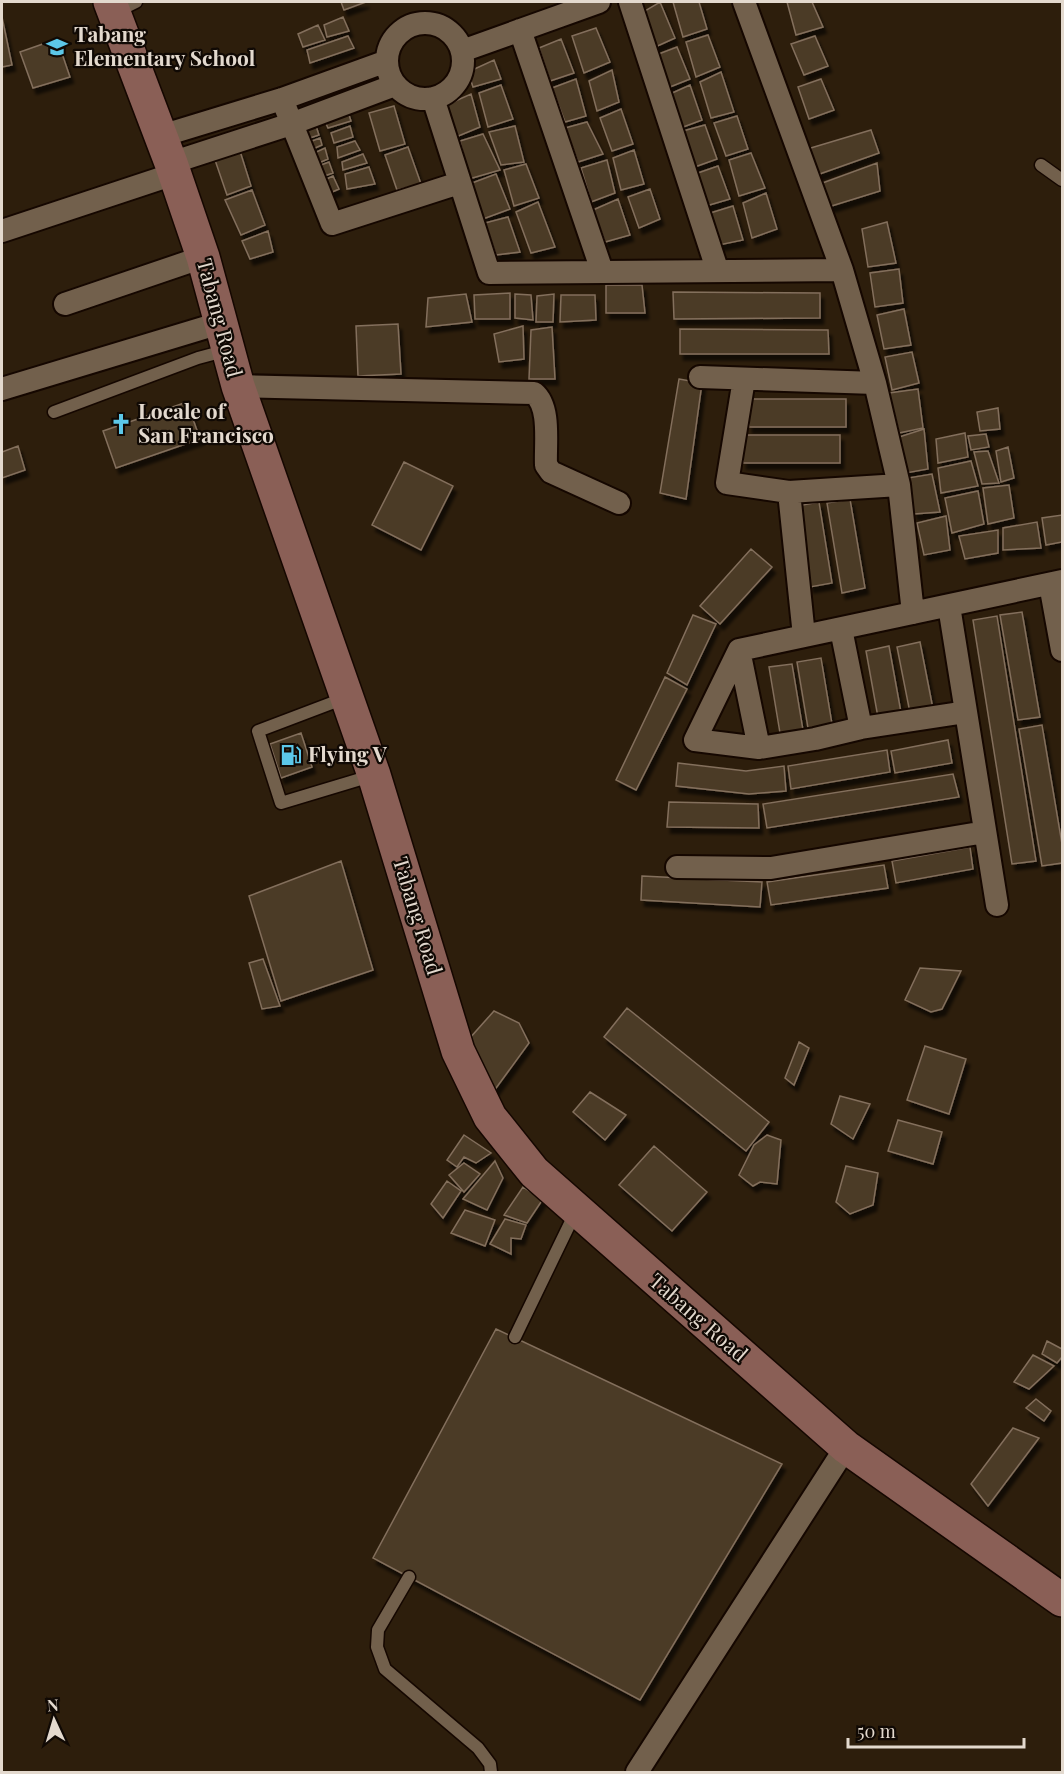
<svg xmlns="http://www.w3.org/2000/svg" width="1064" height="1774" font-family="'Playfair Display',serif">
  <style>
    .building { fill: #4c3a28; stroke: #836f5c; stroke-width: 1.5; filter: url(#shadow) }
    .lines { fill: none; stroke-linecap: round; stroke-linejoin: round }
    .lane-casing { stroke: #150700; stroke-width: 15 }
    .street-casing { stroke: #150700; stroke-width: 26 }
    .secondary-casing { stroke: #150700; stroke-width: 36 }
    .lane { stroke: #72604c; stroke-width: 12 }
    .street { stroke: #72604c; stroke-width: 22 }
    .secondary { stroke: #8a5f56; stroke-width: 33 }
    .labels { text-anchor: middle; stroke-width: 4.5; stroke-linejoin: round; paint-order: stroke }
    .poi-label { font-size: 21px; font-weight: bold; fill: #e3d9ce; stroke: #100904; text-anchor: start }
    .street-label { font-size: 21px; fill: #e3d9ce; stroke: #100904 }
  </style>
  <defs>
    <filter id="shadow"><feDropShadow dx="3.5" dy="6" stdDeviation="1.5" flood-color="#0009"/></filter>
  </defs>
  <rect width="100%" height="100%" fill="#2d1e0c"/>
  <!-- building -->
  <path class="building" d="M341,2H366L344,10Z
    M660,2L675,38L651,49L643,12Z
    M673,2H699L707,29L683,37Z
    M787,2H812L823,27L796,35Z
    M2,17L12,65L2,67Z
    M343,17L349,31L327,37L324,25Z
    M318,25L325,40L303,47L298,34Z
    M596,28L610,62L584,73L572,36Z
    M708,35L720,67L696,77L686,42Z
    M348,36L354,48L310,63L307,50Z
    M815,36L828,66L804,75L791,44Z
    M57,39L70,77L33,88L20,52Z
    M561,39L574,73L550,81L539,48Z
    M677,47L690,79L665,89L656,55Z
    M494,60L501,79L473,87L468,72Z
    M612,70L619,102L597,111L589,81Z
    M721,72L734,112L711,118L700,82Z
    M576,79L586,116L565,122L552,88Z
    M821,79L834,110L809,119L798,87Z
    M501,85L513,119L488,127L479,93Z
    M690,85L702,120L678,129L670,94Z
    M471,94L480,127L456,137L444,106Z
    M394,106L405,144L380,151L369,113Z
    M347,109L351,121L328,128L323,117Z
    M621,109L633,144L612,151L600,118Z
    M737,116L748,149L726,156L714,123Z
    M314,120L319,135L301,141L297,126Z
    M587,122L603,154L578,162L565,128Z
    M705,125L717,159L692,168L679,132Z
    M350,126L353,137L334,143L331,133Z
    M515,126L524,162L501,165L489,132Z
    M871,130L879,153L814,176L804,150Z
    M483,134L500,170L469,179L460,141Z
    M320,138L322,145L306,152L304,144Z
    M355,141L360,150L338,158L337,147Z
    M408,147L421,184L397,190L385,155Z
    M325,148L328,159L312,166L310,155Z
    M634,150L644,184L621,190L613,158Z
    M240,151L251,186L227,195L215,160Z
    M751,153L765,188L739,196L729,160Z
    M363,154L367,163L343,170L342,162Z
    M607,160L615,193L591,202L581,168Z
    M329,162L333,173L316,179L313,168Z
    M877,163L880,191L825,208L817,185Z
    M526,164L539,198L514,206L504,170Z
    M718,166L730,199L706,206L695,174Z
    M369,167L375,184L347,189L345,174Z
    M496,174L510,209L483,219L472,183Z
    M333,176L339,189L323,196L318,183Z
    M650,189L660,219L639,228L628,197Z
    M252,190L265,225L241,235L225,200Z
    M766,193L777,229L752,238L743,203Z
    M618,199L630,235L605,242L593,210Z
    M538,202L555,247L531,253L516,212Z
    M733,206L743,240L719,245L707,214Z
    M508,217L520,252L496,255L485,223Z
    M887,222L896,263L868,267L862,229Z
    M268,231L273,252L250,259L242,241Z
    M899,269L903,303L875,307L870,273Z
    M606,285H642L645,313H606Z
    M673,292L820,293V318L674,319Z
    M510,293V319H475L474,295Z
    M466,294L472,322L426,327L428,298Z
    M515,294L531,295L533,320L515,318Z
    M554,294L553,322H536L537,296Z
    M561,295H595L596,320L560,322Z
    M904,309L911,345L884,349L877,315Z
    M398,324L401,374L358,376L356,326Z
    M523,326L524,359L499,362L494,334Z
    M552,327L555,379H529L531,330Z
    M680,329L828,330L829,354H680Z
    M912,352L919,383L892,390L885,357Z
    M679,379L702,383L686,499L660,493Z
    M918,389L923,428L899,433L889,393Z
    M748,399H846V427H749Z
    M187,402L200,439L116,468L103,431Z
    M998,408L1000,429L980,431L977,412Z
    M924,429L928,469L906,473L899,437Z
    M965,433L968,457L938,463L936,439Z
    M986,434L989,447L971,450L968,436Z
    M743,435H840V463H743Z
    M18,446L25,470L2,478V452Z
    M1008,447L1014,478L1001,482L996,451Z
    M988,451L999,483L982,484L974,452Z
    M971,461L978,486L941,493L938,468Z
    M404,462L453,486L421,550L372,525Z
    M932,474L940,512L914,514L908,478Z
    M1009,485L1014,518L988,524L983,488Z
    M978,491L984,524L952,533L945,498Z
    M850,499L865,588L842,593L827,503Z
    M819,502L832,583L810,587L797,506Z
    M1062,515V542L1046,545L1042,518Z
    M946,516L950,550L924,555L917,523Z
    M1037,522L1041,548L1003,550V528Z
    M998,530V553L965,559L959,536Z
    M751,549L772,567L720,624L700,606Z
    M1022,612L1040,717L1018,720L1000,615Z
    M693,615L716,624L687,685L667,673Z
    M997,616L1036,861L1012,864L973,620Z
    M920,642L934,714L911,718L897,647Z
    M889,646L902,718L879,723L866,651Z
    M821,658L833,730L809,734L797,662Z
    M792,664L804,736L781,739L769,667Z
    M665,677L687,689L636,790L616,780Z
    M1042,725L1062,844V863L1042,866L1019,729Z
    M301,733L312,767L281,778L270,744Z
    M948,740L952,763L895,773L891,751Z
    M887,750L890,772L791,789L788,766Z
    M678,763L746,771L784,766L786,791L749,794L676,786Z
    M953,774L959,797L767,828L763,804Z
    M669,802L758,804L759,828L667,827Z
    M970,847L973,869L896,883L892,861Z
    M341,861L373,970L281,1001L249,896Z
    M884,865L888,888L771,905L767,882Z
    M642,876L762,882L760,907L641,900Z
    M263,959L280,1006L262,1009L249,963Z
    M920,968L961,971L942,1009L931,1012L905,1000Z
    M627,1008L769,1122L746,1151L604,1037Z
    M494,1011L519,1023L529,1043L491,1095L469,1039Z
    M799,1042L809,1048L794,1085L785,1078Z
    M925,1046L966,1059L949,1114L907,1100Z
    M590,1092L626,1115L605,1140L573,1112Z
    M840,1096L870,1104L853,1139L831,1124Z
    M898,1120L942,1132L933,1164L888,1151Z
    M464,1135L491,1153L476,1163L464,1157L457,1167L447,1160Z
    M767,1135L781,1140L777,1184L760,1182L753,1186L739,1175L754,1145Z
    M654,1146L707,1192L672,1231L619,1185Z
    M495,1161L503,1178L487,1210L463,1199Z
    M464,1163L480,1174L464,1192L449,1175Z
    M846,1166L878,1173L873,1205L850,1214L836,1202Z
    M447,1181L461,1191L443,1218L431,1204Z
    M523,1187L543,1199L527,1223L504,1215Z
    M465,1210L495,1220L485,1246L451,1233Z
    M505,1219L526,1225L521,1239L511,1238V1254L490,1244Z
    M496,1329L782,1464L640,1700L373,1558Z
    M1047,1341L1062,1349V1357L1057,1363L1042,1354Z
    M1033,1355L1054,1366L1029,1389L1014,1382Z
    M1036,1399L1051,1411L1044,1421L1026,1408Z
    M1013,1428L1039,1438L988,1506L971,1484Z"/>
  <g class="lines">
    <defs>
      <path id="lane" d="M114,13L136,2
        M1041,165L1062,180
        M54,412L198,358L228,350
        M345,698L258,731L281,803L374,775
        M515,1337L576,1211
        M409,1577L378,1630L377,1647L385,1669L478,1748L490,1764L491,1772"/>
      <path id="street" d="M630,2L717,269
        M744,2L842,270
        M387 61a38 38 0 1 1 76 0a38 38 0 1 1-76 0Z
        M520,30L602,271
        M462,51L599,2
        M433,98L489,273L842,270L875,383L899,485L913,613
        M282,99L332,224L459,183
        M161,136L282,99L387,61
        M171,163L291,124L395,85
        M2,231L174,174
        M65,304L203,257
        M700,377L875,383
        M744,379L727,483L789,492L899,485
        M238,386L534,393C551,407 545,444 546,465L551,472L619,503
        M2,389L220,323
        M789,492L804,636
        M1050,584L1062,650
        M949,606L997,905
        M841,629L861,728
        M739,650L695,740L759,748L815,739L861,728L966,712
        M739,650L1062,581
        M739,650L759,748
        M677,867L771,868L985,832
        M637,1772L846,1447"/>
      <path id="secondary" d="M110,2L171,163L203,257L238,386L374,775L458,1051L490,1117L534,1172L846,1447L1062,1600"/>
    </defs>
    <!-- lane casing -->
    <use href="#lane" class="lane-casing"/>
    <!-- street casing -->
    <use href="#street" class="street-casing"/>
    <!-- secondary casing -->
    <use href="#secondary" class="secondary-casing"/>
    <!-- lane -->
    <use href="#lane" class="lane"/>
    <!-- street -->
    <use href="#street" class="street"/>
    <!-- secondary -->
    <use href="#secondary" class="secondary"/>
  </g>
  <!-- icons -->
  <defs>
    <symbol id="school-bare" viewBox="-9 -9 18 18"><path d="M0-5L7-2L0 1L-7-2ZM-4 1L0 2.5L4 1V4Q0 6-4 4Z" fill="#5cc7e8" stroke="#100904" stroke-width="2.5" paint-order="stroke"/></symbol>
    <symbol id="church-bare" viewBox="-9 -9 18 18"><path d="M-1.2-6h2.4v3.5h3.3v2.4h-3.3V6h-2.4V-.1h-3.3v-2.4h3.3Z" fill="#5cc7e8" stroke="#100904" stroke-width="2.5" paint-order="stroke"/></symbol>
    <symbol id="fuel-bare" viewBox="-9 -9 18 18"><path d="M-5.5-6h7V0h2V4h1.3V-2.5L3-4.5l.8-.8L6-3V5H2.5V1h-1V6h-7ZM-4.2-4.7v3.2H.2V-4.7Z" fill="#5cc7e8" stroke="#100904" stroke-width="2.5" paint-order="stroke"/></symbol>
  </defs>
  <g fill-rule="evenodd">
    <use href="#school-bare" x="42" y="32" width="30" height="30"/>
    <use href="#church-bare" x="106" y="409" width="30" height="30"/>
    <use href="#fuel-bare" x="276" y="740" width="30" height="30"/>
  </g>
  <g class="labels">
    <!-- poi labels -->
    <g class="poi-label">
      <text x="74" y="42">Tabang<tspan x="74" dy="24">Elementary School</tspan></text>
      <text x="138" y="419">Locale of<tspan x="138" dy="24">San Francisco</tspan></text>
      <text x="308" y="762">Flying V</text>
    </g>
    <!-- street labels -->
    <g class="street-label">
      <text transform="translate(219 318) rotate(75)" y="7">Tabang Road</text>
      <text transform="translate(417 916) rotate(73)" y="7">Tabang Road</text>
      <text transform="translate(698 1318) rotate(41)" y="7">Tabang Road</text>
    </g>
  </g>
  <!-- border -->
  <rect width="1064" height="1774" fill="none" stroke="#e3d9ce" stroke-width="6"/>
  <!-- north arrow -->
  <g transform="translate(54 1720) rotate(356)" stroke="#100904" stroke-width="4.5" paint-order="stroke">
  <path d="M0-4.5L10 22L0 15L-10 22Z" fill="#e3d9ce"/>
  <text y="-9" font-size="16" font-weight="bold" text-anchor="middle" fill="#e3d9ce">N</text>
  </g>
  <!-- scale -->
  <path d="M848 1738v9h176v-9" fill="none" stroke="#e3d9ce" stroke-width="3"/>
  <text x="857" y="1738" font-size="18" fill="#e3d9ce" stroke="#100904" stroke-width="4.5" paint-order="stroke">50 m</text>
</svg>
